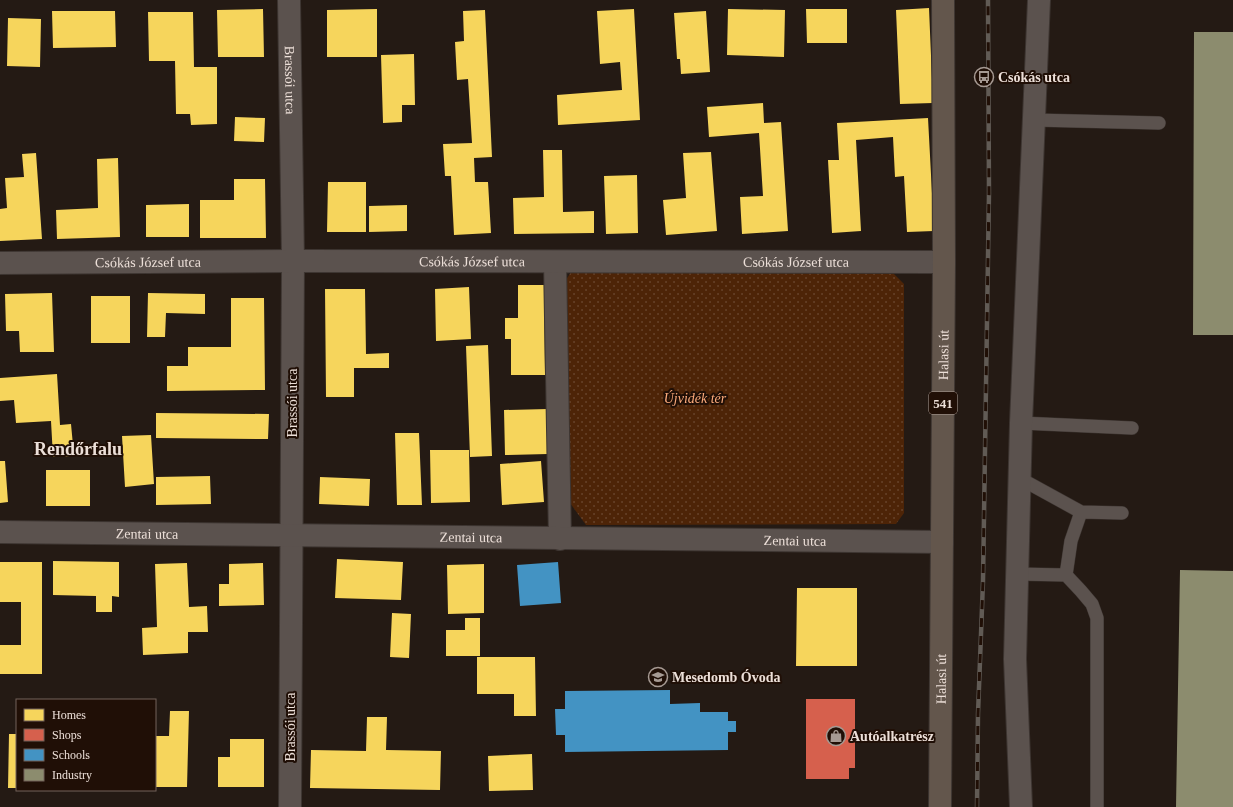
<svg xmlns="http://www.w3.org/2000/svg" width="1233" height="807" font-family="'Times New Roman',serif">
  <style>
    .park { fill: url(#park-dots) }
    .homes { fill: #f6d55c }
    .shops { fill: #d6604d }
    .schools { fill: #4393c3 }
    .industry { fill: #8c8c6e }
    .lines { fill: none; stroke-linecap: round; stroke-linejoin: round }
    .service-casing { stroke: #3d3531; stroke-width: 14 }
    .minor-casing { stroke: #3d3531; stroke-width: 24 }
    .primary-casing { stroke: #3d3531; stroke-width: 24 }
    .service { stroke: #5b524e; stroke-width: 13 }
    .minor { stroke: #5b524e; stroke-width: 22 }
    .primary { stroke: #63564c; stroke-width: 22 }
    .rail-casing { stroke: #615b55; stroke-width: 4.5 }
    .rail { stroke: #200f06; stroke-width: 3; stroke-dasharray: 9; stroke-linecap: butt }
    .labels { text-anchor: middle; stroke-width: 4; stroke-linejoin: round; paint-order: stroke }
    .shield { fill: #200f06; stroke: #afa199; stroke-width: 1 }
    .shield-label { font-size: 13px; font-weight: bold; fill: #ecdfd8 }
    .poi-label { font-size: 14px; font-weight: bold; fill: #ecdfd8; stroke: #200f06; text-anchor: start }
    .street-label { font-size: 14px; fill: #ecdfd8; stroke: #200f06 }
    .park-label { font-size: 14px; font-style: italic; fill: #fbaa7b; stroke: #200f06 }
    .district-label { font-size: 18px; font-weight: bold; fill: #ecdfd8; stroke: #200f06 }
  </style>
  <defs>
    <pattern id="park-dots" width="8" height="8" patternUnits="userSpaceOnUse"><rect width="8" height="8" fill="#4d2407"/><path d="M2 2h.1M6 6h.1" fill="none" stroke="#67432a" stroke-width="1.8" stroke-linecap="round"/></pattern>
  </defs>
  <rect width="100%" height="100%" fill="#241a14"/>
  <!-- park -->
  <path class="park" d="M573,269L892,272L904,284V513L896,524L586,525L570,503L564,283Z"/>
  <!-- homes -->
  <path class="homes" d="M929,8L933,103L900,104L896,10Z
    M263,9L264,57H218L217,10Z
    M377,9V57H327V10Z
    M634,9L640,120L558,125L557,95L622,90L620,62L600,64L597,11Z
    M728,9L785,10L784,57L727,55Z
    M806,9H847V43H807Z
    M485,10L492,157L474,158L475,182H488L491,233L454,235L451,176H445L443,144L472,143L468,79L457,80L455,42L464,41L463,11Z
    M52,11H115L116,47L53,48Z
    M706,11L710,72L681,74L680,59H677L674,13Z
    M148,12H193L194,67H217V124L191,125L190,114H176L175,61H149Z
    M8,18L41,19L40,67L7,66Z
    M414,54L415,105H402V122L383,123L381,55Z
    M763,103L764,123L781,122L788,231L742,234L740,197L763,196L759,133L709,137L707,107Z
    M235,117L265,118L264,142L234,141Z
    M928,118L934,231L907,232L904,176L895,177L893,137L856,140L861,231L832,233L828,160H839L837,123Z
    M543,150H562L563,212L594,211V233L514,234L513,198L544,197Z
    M711,152L717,231L666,235L663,200L686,198L683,153Z
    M36,153L42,239L0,241V209L7,208L5,178L24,177L22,154Z
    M118,158L120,237L57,239L56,210L98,208L97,159Z
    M637,175L638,233L606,234L604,176Z
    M234,179H265L266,238H200V200H234Z
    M328,182H366V232H327Z
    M189,204V237H146V205Z
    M407,205V231L369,232V206Z
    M518,285H544L545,375H511V339H505V318H518Z
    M469,287L471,339L436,341L435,289Z
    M325,289H365L366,354L389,353V368H354V397H326Z
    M52,293L54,352H20L19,331H6L5,294Z
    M148,293L205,294V314L166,313L165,337H147Z
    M91,296H130V343H91Z
    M231,298H264L265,390L167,391V366H188V347H231Z
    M488,345L492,456L470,457L466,346Z
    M57,374L60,425L71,424L74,456L53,457L51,421L16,423L14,400L0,401V378Z
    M548,409V454L505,455L504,410Z
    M156,413L269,414L268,439L156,438Z
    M395,433H419L422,505H397Z
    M151,435L154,484L125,487L122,436Z
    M430,450H469L470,502L431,503Z
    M0,461H5L8,502L0,503Z
    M541,461L544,502L502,505L500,464Z
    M46,470H90V506H46Z
    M210,476L211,504L156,505V477Z
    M320,477L370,479L369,506L319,504Z
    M337,559L403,562L401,600L335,598Z
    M53,561L119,562V597L112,596V612H96V596L53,595Z
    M0,562H42V674H0V645H21V602H0Z
    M187,563L189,607L207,606L208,632H188V653L143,655L142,628L157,627L155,564Z
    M263,563L264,605L219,606V584H229V564Z
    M484,564V613L448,614L447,565Z
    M797,588H857V666H796Z
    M392,613L411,614L409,658L390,657Z
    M465,618H480V656H446V630H465Z
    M477,657H535L536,716H514V694H477Z
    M170,711H189L187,787H155V736H169Z
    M367,717H387L386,750L441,751L440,790L310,788L311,750L366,751Z
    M9,734H17V788H8Z
    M230,739H264V787H218V757H230Z
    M532,754L533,790L489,791L488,756Z"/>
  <!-- shops -->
  <path class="shops" d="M806,699H855V768H849V779H806Z"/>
  <!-- schools -->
  <path class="schools" d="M558,562L561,603L520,606L517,565Z
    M670,690V704L700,703V712H728V721H736V732H728V750L565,752V735H556L555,709H565V691Z"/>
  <!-- industry -->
  <path class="industry" d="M1194,32H1233V335H1193Z
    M1180,570L1233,571V807H1176Z"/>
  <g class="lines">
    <defs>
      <path id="service" d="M1034,120L1159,123
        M1021,423L1132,428
        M1019,478L1081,512L1122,513
        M1017,574L1066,575L1081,591L1092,604L1097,618V807
        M1066,575L1071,541L1081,512"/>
      <g id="minor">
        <path id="s1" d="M289,0L293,261L290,807"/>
        <path d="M555,262L560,539"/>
        <path id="s2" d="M0,263L293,261L944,262"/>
        <path id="s3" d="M0,532L942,542"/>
        <path d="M1021,807L1015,659L1021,423L1039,0"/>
      </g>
      <g id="primary">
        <path id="s4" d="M940,807L944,262L943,0"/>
      </g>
    </defs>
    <!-- service casing -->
    <use href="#service" class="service-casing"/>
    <!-- minor casing -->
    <use href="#minor" class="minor-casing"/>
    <!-- primary casing -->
    <use href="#primary" class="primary-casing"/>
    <!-- service -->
    <use href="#service" class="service"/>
    <!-- minor -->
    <use href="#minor" class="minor"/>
    <!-- primary -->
    <use href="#primary" class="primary"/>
    <defs>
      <path id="rail" d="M977,807L978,714L983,581L989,193L988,0"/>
    </defs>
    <!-- rail casing -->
    <use href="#rail" class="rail-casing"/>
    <!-- rail -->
    <use href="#rail" class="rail"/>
  </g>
  <!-- icons -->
  <defs>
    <symbol id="bus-ring" viewBox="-11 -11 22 22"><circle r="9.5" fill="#200f06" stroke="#a69a93" stroke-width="1.5"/><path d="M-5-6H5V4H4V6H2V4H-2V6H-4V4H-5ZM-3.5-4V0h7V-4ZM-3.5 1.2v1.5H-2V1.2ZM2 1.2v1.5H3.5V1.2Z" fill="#a69a93"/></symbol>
    <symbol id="school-ring" viewBox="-11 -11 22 22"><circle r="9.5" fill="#200f06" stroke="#a69a93" stroke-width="1.5"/><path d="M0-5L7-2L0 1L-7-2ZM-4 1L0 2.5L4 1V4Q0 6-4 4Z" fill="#a69a93"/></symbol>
    <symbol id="shop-ring" viewBox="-11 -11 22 22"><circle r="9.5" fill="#200f06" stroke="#a69a93" stroke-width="1.5"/><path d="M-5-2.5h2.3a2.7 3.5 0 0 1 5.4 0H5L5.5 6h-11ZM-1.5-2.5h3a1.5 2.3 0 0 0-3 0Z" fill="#a69a93"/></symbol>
  </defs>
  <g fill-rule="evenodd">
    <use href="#bus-ring" x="973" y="66" width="22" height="22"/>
    <use href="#school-ring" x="647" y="666" width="22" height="22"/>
    <use href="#shop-ring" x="825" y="725" width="22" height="22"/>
  </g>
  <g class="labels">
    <!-- shield labels -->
    <rect class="shield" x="929" y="392" width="28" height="22" rx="3"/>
    <g class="shield-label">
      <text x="943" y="408">541</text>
    </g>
    <!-- poi labels -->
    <g class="poi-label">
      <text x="998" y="82">Csókás utca</text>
      <text x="672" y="682">Mesedomb Óvoda</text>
      <text x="850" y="741">Autóalkatrész</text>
    </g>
    <!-- street labels -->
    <g class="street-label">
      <text dy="5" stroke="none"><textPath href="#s1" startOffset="80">Brassói utca</textPath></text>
      <text dy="5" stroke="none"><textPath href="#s2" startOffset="148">Csókás József utca</textPath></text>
      <text dy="5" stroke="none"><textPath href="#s2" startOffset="472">Csókás József utca</textPath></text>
      <text dy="5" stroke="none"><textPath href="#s2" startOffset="796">Csókás József utca</textPath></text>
      <text dy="5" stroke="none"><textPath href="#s4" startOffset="452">Halasi út</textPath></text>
      <text transform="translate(292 403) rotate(-90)" y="5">Brassói utca</text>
      <text dy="5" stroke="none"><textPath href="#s3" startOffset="147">Zentai utca</textPath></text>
      <text dy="5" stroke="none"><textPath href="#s3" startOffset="471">Zentai utca</textPath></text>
      <text dy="5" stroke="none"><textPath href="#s3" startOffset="795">Zentai utca</textPath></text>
      <text dy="5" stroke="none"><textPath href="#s4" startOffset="128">Halasi út</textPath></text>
      <text transform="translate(290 727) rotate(-90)" y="5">Brassói utca</text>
    </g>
    <!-- park labels -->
    <g class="park-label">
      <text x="695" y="403">Újvidék tér</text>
    </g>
    <!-- district labels -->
    <g class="district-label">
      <text x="78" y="455">Rendőrfalu</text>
    </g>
  </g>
  <!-- legend -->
  <rect x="16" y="699" width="140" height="92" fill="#200f06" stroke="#72625a"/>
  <rect x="24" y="709" width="20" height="12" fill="#f6d55c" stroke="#72625a"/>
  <text x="52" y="719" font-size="12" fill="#ecdfd8">Homes</text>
  <rect x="24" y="729" width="20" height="12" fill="#d6604d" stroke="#72625a"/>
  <text x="52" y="739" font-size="12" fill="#ecdfd8">Shops</text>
  <rect x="24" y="749" width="20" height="12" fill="#4393c3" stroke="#72625a"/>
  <text x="52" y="759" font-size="12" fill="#ecdfd8">Schools</text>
  <rect x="24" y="769" width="20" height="12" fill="#8c8c6e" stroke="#72625a"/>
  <text x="52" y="779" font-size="12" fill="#ecdfd8">Industry</text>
</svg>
